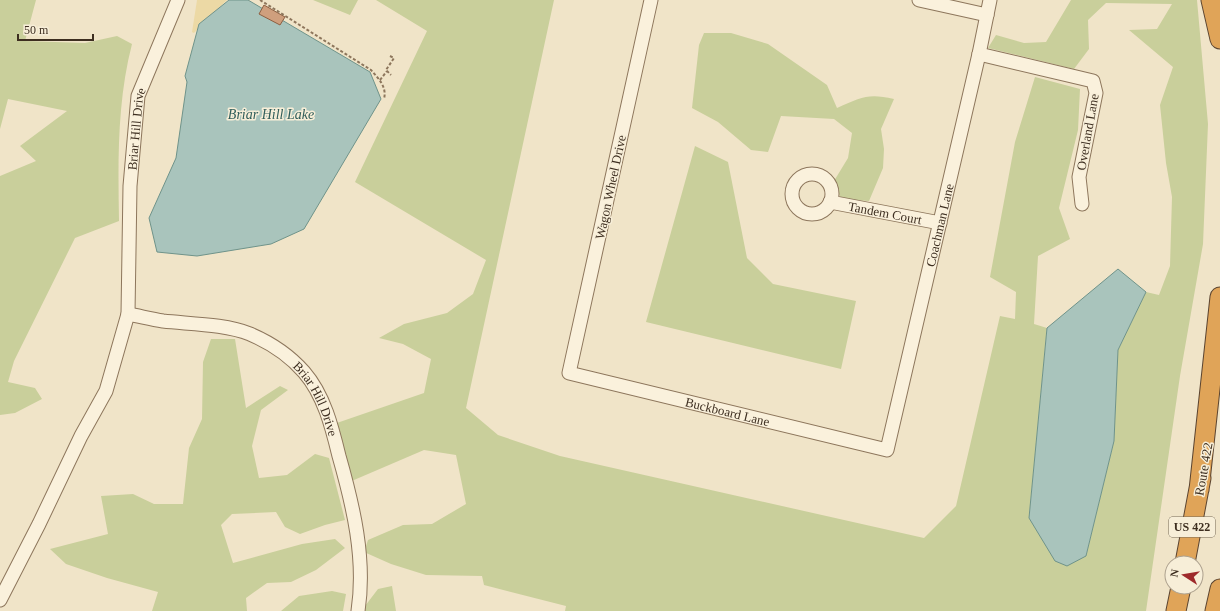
<svg xmlns="http://www.w3.org/2000/svg" width="1220" height="611" font-family="'Times New Roman',serif">
  <style>
    .green { fill: #c9cf9b }
    .sand { fill: #ecd9a5 }
    .water { fill: #a9c4bc; stroke: #6f938a }
    .building { fill: #cf9f7d; stroke: #8d5f41 }
    .lines { fill: none; stroke-linecap: round; stroke-linejoin: round }
    .minor-casing { stroke: #8d765c; stroke-width: 15 }
    .highway-casing { stroke: #5b4430; stroke-width: 21 }
    .path { stroke: #8d765c; stroke-width: 2; stroke-dasharray: 3 2; stroke-linecap: butt }
    .minor { stroke: #faf1dc; stroke-width: 13 }
    .highway { stroke: #e0a458; stroke-width: 19 }
    .labels { text-anchor: middle; stroke-width: 3; stroke-linejoin: round; paint-order: stroke }
    .shield { fill: #f7eed8; stroke: #756857; stroke-width: 1 }
    .shield-label { font-size: 12px; font-weight: bold; fill: #3d2e20 }
    .street-label { font-size: 13px; fill: #3d2e20; stroke: #f7eed8 }
    .water-label { font-size: 14px; font-style: italic; fill: #2f5d5a; stroke: #f7eed8 }
  </style>
  <rect width="100%" height="100%" fill="#f0e4c8"/>
  <!-- green -->
  <path class="green" d="M0,0H36L25,41L85,43L117,36L132,44C117,102 118,162 119,221L75,238L14,361L8,382L35,388L42,399L15,413L0,415V176L36,161L20,146L67,111L8,99L0,129Z
    M313,0H358L350,15Z
    M376,0H554L466,408L498,435L560,456L924,538L956,506L1000,316L1015,319L1016,292L990,277L1015,142L1035,77L1080,89L1078,130L1059,208L1070,239L1038,256L1034,324L1047,328L1029,518L1086,556L1114,441L1118,350L1146,292L1159,295L1170,266L1172,197L1166,163L1160,105L1173,67L1129,30L1157,29L1172,4L1106,3L1088,20L1089,49L1074,69L988,48L996,35L1024,43L1046,42L1071,0H1197L1208,124L1203,244L1180,376L1146,611H565L566,606L484,585L482,576L426,575L391,564L364,552L368,540L403,525L432,524L466,504L456,455L424,450L347,483L331,425L424,393L431,359L403,344L379,338L404,324L447,313L473,294L486,260L355,182L427,31Z
    M704,33H731L768,44L827,85L837,108C862,97 868,93 894,99L881,129L884,149L883,168L869,201L841,199L834,181L848,158L852,133L834,119L781,116L768,152L751,150L718,122L692,108L699,45Z
    M695,146L728,162L747,258L773,284L856,301L841,369L646,322Z
    M211,339H235L246,408L280,386L288,390L261,410L252,446L259,478L287,475L315,454L329,458L345,520L325,525L300,534L285,527L276,512L232,514L221,525L233,563L302,544L335,539L345,548L316,570L291,582L267,583L246,598L247,611H152L158,592L107,578L66,564L50,549L108,534L101,496L133,494L154,504H183L189,448L202,419L203,362Z
    M392,586L396,611H363L365,606L378,589Z
    M332,591L346,594L343,611H281L299,596Z"/>
  <!-- sand -->
  <path class="sand" d="M197,0H227L194,33L192,32Z"/>
  <!-- water -->
  <path class="water" d="M229,0H248L370,72L381,99L304,229L271,244L197,256L157,252L149,218L176,158L187,82L185,76L199,24Z
    M1118,269L1146,292L1118,350L1114,441L1086,556L1067,566L1055,561L1029,518L1047,328Z"/>
  <!-- building -->
  <path class="building" d="M264,5L285,17L280,25L259,14Z"/>
  <g class="lines">
    <defs>
      <g id="minor">
        <path id="s1" d="M651,0L569,373L887,450L979,54L990,0"/>
        <path d="M919,0L987,15"/>
        <path d="M979,54L1093,81L1096,93L1079,177L1082,204"/>
        <circle cx="812" cy="194" r="20"/>
        <path id="s2" d="M830,202L940,223"/>
        <path id="s3" d="M128,314C139,316 151,319 163,321C190,324 225,324 250,334C271,343 290,356 304,372C324,395 332,427 339,456C353,505 366,559 358,611"/>
        <path id="s4" d="M0,600L39,524L81,436L106,391L128,314L130,186L138,96L178,0"/>
      </g>
      <path id="highway" d="M1211,0L1220,39
        M1199,490L1220,297
        M1185,563L1201,478
        M1176,611L1181,587
        M1215,611L1220,589"/>
    </defs>
    <!-- minor casing -->
    <use href="#minor" class="minor-casing"/>
    <!-- highway casing -->
    <use href="#highway" class="highway-casing"/>
    <!-- path -->
    <path class="path" d="M260,0L371,70C379,79 387,87 384,99
      M390,56L394,58L386,70L391,75
      M380,80L387,71"/>
    <!-- minor -->
    <use href="#minor" class="minor"/>
    <!-- highway -->
    <use href="#highway" class="highway"/>
  </g>
  <g class="labels">
    <!-- shield labels -->
    <rect class="shield" x="1169" y="517" width="46" height="20" rx="3"/>
    <g class="shield-label">
      <text x="1192" y="531">US 422</text>
    </g>
    <!-- street labels -->
    <g class="street-label">
      <text dy="5" stroke="none"><textPath href="#s4" startOffset="500">Briar Hill Drive</textPath></text>
      <text transform="translate(1087 132) rotate(-80)" y="5">Overland Lane</text>
      <text transform="translate(610 187) rotate(-78)" y="5">Wagon Wheel Drive</text>
      <text dy="5" stroke="none"><textPath href="#s2" startOffset="56">Tandem Court</textPath></text>
      <text dy="5" stroke="none"><textPath href="#s1" startOffset="940">Coachman Lane</textPath></text>
      <text dy="5" stroke="none"><textPath href="#s3" startOffset="220">Briar Hill Drive</textPath></text>
      <text dy="5" stroke="none"><textPath href="#s1" startOffset="545">Buckboard Lane</textPath></text>
      <text transform="translate(1203 469) rotate(-80)" y="5">Route 422</text>
    </g>
    <!-- water labels -->
    <g class="water-label">
      <text x="271" y="119">Briar Hill Lake</text>
    </g>
  </g>
  <!-- north arrow -->
  <g transform="translate(1184 575) rotate(282)"><circle r="19" fill="#f7eed8" stroke="#ada18e"/>
  <path d="M0-3L7 15L0 10L-7 15Z" fill="#9e2a2b"/>
  <text y="-6" font-size="11" font-weight="bold" text-anchor="middle" fill="#3d2e20">N</text>
  </g>
  <!-- scale -->
  <path d="M18 34v6h75v-6" fill="none" stroke="#3d2e20" stroke-width="2"/>
  <text x="24" y="34" font-size="12" fill="#3d2e20" stroke="#f7eed8" stroke-width="3" paint-order="stroke">50 m</text>
</svg>
